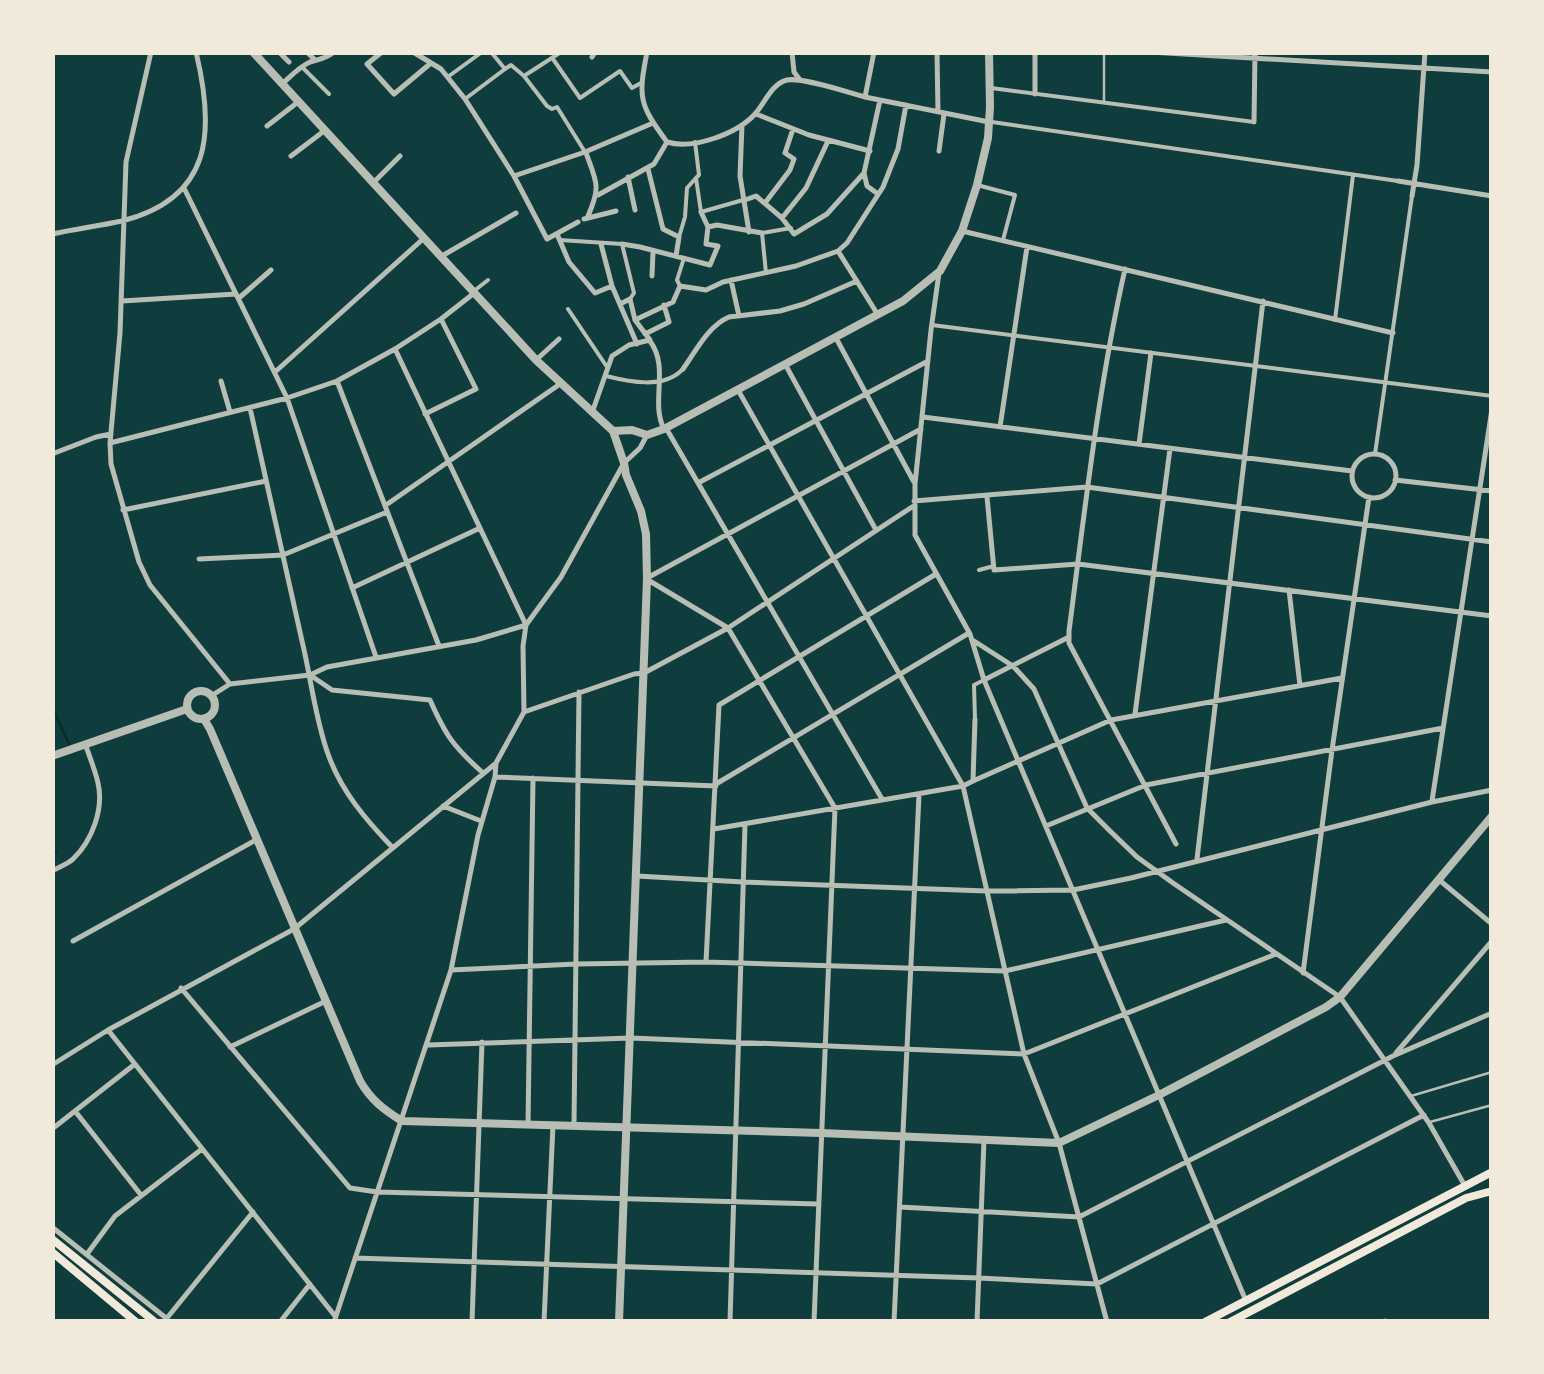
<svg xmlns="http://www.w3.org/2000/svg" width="1544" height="1374" viewBox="0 0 1544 1374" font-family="'Archivo Narrow',sans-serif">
<rect width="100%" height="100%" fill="#0f3d3e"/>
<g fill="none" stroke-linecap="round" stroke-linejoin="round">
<path stroke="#0a2a2b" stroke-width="2.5" d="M52,707l17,37
M52,853l4,-1"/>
<path stroke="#b8beb3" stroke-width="2.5" d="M1104,101v-49
M1411,1096l81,-24
M1430,1122l62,-17"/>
<path stroke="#b8beb3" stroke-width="4" d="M491,52l14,17 6,-4 13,11 23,30 5,3 5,-2 28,45
M553,59l27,39 40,-27 12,17 9,-5
M302,67l27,27
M449,76l33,-24
M524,76l37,-24
M991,88l263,34
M465,99l40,-30
M992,122l406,59
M695,142l4,33 -3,3 5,34 42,-12
M977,185l38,10 -12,45
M679,237l6,-20 2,-29 9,-10
M560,240l62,4 12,49 -4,6
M766,273l-4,-40 29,-5
M680,286l-3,-6 7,-22
M474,291l14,-11
M568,309l39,58
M1335,320l18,-145
M932,325l560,71
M606,376c24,6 57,13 76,-6
M1375,454l37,-258
M979,570l15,-4
M975,719l-1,-34 10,-5"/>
<path stroke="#b8beb3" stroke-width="5" d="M151,52l-25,110 -6,171 -10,110 1,21 28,98 11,23 80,99
M279,52l10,10
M307,52l8,8
M382,52l-15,12 27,30 37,-31
M413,52l28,17 24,30 49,77 33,63 31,-17
M647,52c-9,46 -8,52 20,90
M792,52l2,20 6,8
M937,52l1,60
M1150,52l342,20
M592,57l3,-5
M282,84c9,-8 17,-17 28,-22 10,-3 15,-3 24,-10
M1035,94v-42
M865,97l124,25
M756,114l53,21 61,16
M1254,122l1,-70
M742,125l-2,51 9,56
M267,126l31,-24
M667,142c25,8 70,-8 88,-28 10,-11 16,-30 32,-34 16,-3 60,12 78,17l9,-45
M939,151l5,-37
M586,153c11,30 15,33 2,63
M291,156l33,-25
M648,169l15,60 16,8 -3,19
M514,176l71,-24 68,-29
M628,177l7,33
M1398,181l94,15
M374,182l26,-26
M184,188l103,210 89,259
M878,194l-11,-8 -3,-13 16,-73
M598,195l56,-31 13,-22
M1412,196l5,-31 8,-113
M745,200l11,-4 26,22 12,16 33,-20 37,-41
M765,203l25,-33 4,-11 -9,-6 8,-24
M782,218l24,-30 22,-47
M584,219l32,-8
M708,227l9,-2 45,8
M962,231l431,102
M52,234c23,-5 47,-8 70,-13 91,-23 93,-90 74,-169
M557,234l12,28 26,31 17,-7
M601,244l11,42 25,58
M622,244l18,3 70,18 8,-19 -12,-2 2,-17 -7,-15
M838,251l40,64
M442,256l74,-43
M1125,269c-27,120 -40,240 -56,362v12l107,201
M939,273l-8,57 -16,154v51l55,99 14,46 262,621
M652,276l1,-24
M731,280l8,36
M239,298l32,-28
M122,301l114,-7
M635,320l38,-18 7,-16 26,4 17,-8 73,-16 42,-15 9,-8 36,-56 15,-38 8,-44
M645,334l24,-12 -5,-17
M836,338l78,144
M650,341c20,27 0,61 14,88
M395,349l131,276
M536,360l23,-21
M785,364l91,166
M683,369c13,-18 25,-43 46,-52l51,-6 24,-7 53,-23
M275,372l148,-133
M221,381l9,31
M337,381l102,265
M250,408c17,78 35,155 52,233 9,37 13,77 26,113 13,37 38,66 65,94
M593,410l19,-54 17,-11 21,-5 -15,-20 -5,-21 -10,5
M425,414l51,-25 -35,-70
M923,417l429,54
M1000,427l27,-180
M666,428l216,371
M110,443l177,-45 50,-17 58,-32 46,-30 32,-25
M1139,444l12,-91
M52,454l44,-17 15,-3
M1352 476a22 22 0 1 1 44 0a22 22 0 1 1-44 0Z
M1395,480l97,11
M698,483l230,-122
M987,497l7,73 84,-6 414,52
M914,501l173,-14 405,55
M386,505l174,-121
M123,510l143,-29
M199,559l84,-4 104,-43
M647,578l274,-149
M648,580l80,48 107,180 -21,514
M352,588l128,-60
M1289,590l11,96
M974,641l39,25 21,23 53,119 22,22 28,27 36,26 167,114 89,126 36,63
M310,675l22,15 98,10c16,36 23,46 53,73
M984,680l85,-43
M211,696l19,-12 80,-9 17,-8 149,-27 50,-15
M524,712l110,-38 10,-1 84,-45 184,-121
M1135,714l35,-265
M975,719l-2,62 -10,5 61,268 35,89 48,179
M495,777l221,9
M973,781l138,-61 231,-42
M716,784l253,-151
M1432,801l60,-392
M443,806l38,15
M1046,826l100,-41 297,-57
M714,829l249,-43 -225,-396
M1197,859l66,-558
M52,871c7,-4 16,-7 21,-12 19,-18 31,-50 25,-76 -3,-13 -8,-26 -13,-39
M637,876l106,6 243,9 87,-1 58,-12 301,-76 60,-12
M1438,879l54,45
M73,941l183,-101
M706,962l13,-257 217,-131
M451,970l125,-6 130,-2 299,9 221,-51
M1303,973l29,-223 37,-253
M181,988l169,200 27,4 441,12
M108,1030l227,286
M428,1045l203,-7 393,16 252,-100
M230,1047l96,-46
M1396,1053l96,-112
M52,1065l56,-35 186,-101 201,-165
M75,1111l66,84
M528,1124l5,-346
M574,1124l5,-432
M52,1129l83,-65
M900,1207l179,10 314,-161 99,-43
M52,1227l119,95
M87,1254l28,-38 87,-67
M355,1258l624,20 118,6 327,-169
M167,1318l86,-106
M280,1322l30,-38
M334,1322l117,-352 27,-135 17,-58 1,-14 28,-51 -1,-66 3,-21 35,-48 63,-114 16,-15 7,-13
M472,1322l10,-280
M544,1322l9,-197
M730,1322l15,-497
M894,1322l25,-527
M977,1322l7,-182
M1383,1322l2,-1"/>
<path stroke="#b8beb3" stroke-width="8" d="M253,52l283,308 77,71 11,32 2,12 15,36 5,23 1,45 -28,743
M613,431l19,-1 15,5 17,-6 239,-128 37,-30 22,-40 15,-46 11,-47 2,-31 -1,-55
M187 705a14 14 0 1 1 28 0a14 14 0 1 1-28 0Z
M204,719l6,10 150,352c11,19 24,29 42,40l419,12 238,10 100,-48 167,-88 14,-10 152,-181
M52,756l135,-47"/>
<path stroke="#f1e9da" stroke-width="8" d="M52,1239l103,83
M52,1252l84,70
M1205,1322l287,-150
M1230,1322l236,-124 26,-7"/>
</g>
<rect width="1544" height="1374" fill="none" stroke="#f1e9da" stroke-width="110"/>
</svg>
